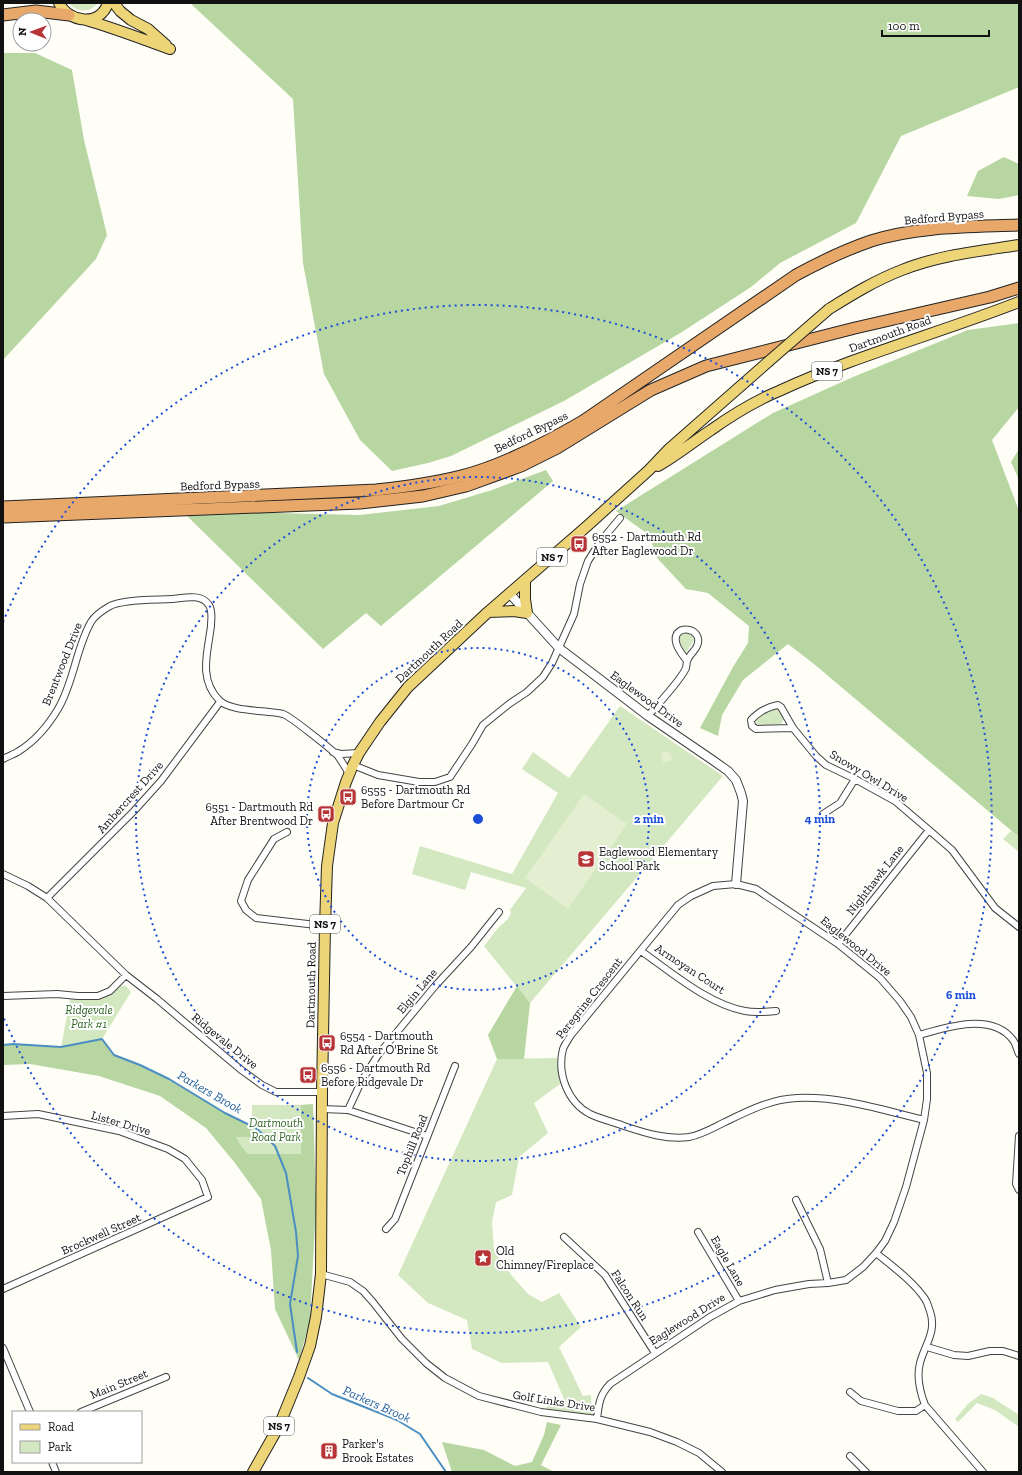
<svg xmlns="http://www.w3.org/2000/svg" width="1022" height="1475" viewBox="0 0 1022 1475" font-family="'Zilla Slab',serif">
<rect width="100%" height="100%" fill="#fefdf6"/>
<path fill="#d3e7c1" d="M69,3h29c-8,10 -21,10 -29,0z
M685,632l7,3 2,5 -8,13 -7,-11 1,-6z
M620,706l103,70 -193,227 -46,-57 14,-18 10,-9 3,-6 -1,-3 16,-22 -55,-16 -6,18 -53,-16 8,-28 92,28 46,-81 -36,-24 11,-17 36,26z
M778,707l7,11 -4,6 -23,2 -3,-7z
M1011,831l8,6v15l-16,-13z
M121,986h5l5,6 -29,47 -41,8 10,-52 41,-1z
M557,1058l3,26 -26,19 14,30 -29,24 -7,38 -16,7 -4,20 2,29 18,25 16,18 14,8 17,-9 22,34 -22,20 24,49 8,-1v6l3,16 -47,-6v-12h17l-16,-37 -46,1 -30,-14 -5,-29 -39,-17 -30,-28 99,-216z
M252,1105h49v49h-53l-6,-7 -6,-10h16z
M981,1394l12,4 26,17v12l-24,-17 -18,-7 -19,19 -3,-3 13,-15z"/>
<path fill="#b7d6a1" d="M190,3h829v84l-118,49 -45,87 -76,40 -29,24 -69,45 -118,69 -113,55 -23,7 -36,8 -32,-31 -36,-66 -21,-111 -10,-164z
M3,53h32l37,17 12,70 23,95 -11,24 -93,101z
M1004,157l15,7v31l-20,4 -32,-3 11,-25z
M1019,323v84l-27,33 27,71v326l-205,-173 -26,-20 -45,36 -21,35 -4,21 -18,-8 33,-61 15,-24 1,-17 -41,-33 -22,-4 -29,-31 -8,-23 -33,-24 157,-98 80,-36 115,-47z
M1019,449v31l-8,-18z
M546,470l7,11 -172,145 -15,-13 -43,36 -141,-138 178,4 79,-9 53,-16z
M517,986l13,17 -6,56h-27l-9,-24z
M102,1039l12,16 26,10 24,12 61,36 27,13v11h-16l6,10 6,7h53v-49l12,-1 3,101 -6,115 -11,40 -24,-51 -4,-59 -10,-51 -26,-36 -29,-35 -46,-32 -61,-20 -69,-12 -27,1v-20l10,-1 48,3z
M547,1422l14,3 -20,40 13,7h-102l-10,-30 42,8 31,16 17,-4 12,-27z"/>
<path fill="#e4efd2" d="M663,751c5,1 7,2 9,7l-1,3 -8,1 -2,-5z
M584,794l43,30 -59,85 -43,-31z"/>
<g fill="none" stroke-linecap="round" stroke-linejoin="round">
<path stroke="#4b8ec2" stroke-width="2" d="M3,1045l10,-1 48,3 41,-8 12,16 26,10 29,14 56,34 31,15 19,18 11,27 10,59 2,24 -8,48 7,48
M308,1378l24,16 65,26 23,14 26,38"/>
<defs>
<path id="minor" d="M648,716c9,-11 33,-36 38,-48 1,-4 0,-6 2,-9 2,-5 7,-8 9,-13 8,-19 -25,-23 -21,-4 1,7 7,13 11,19
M793,728l-37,1 -4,-3 -1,-6c8,-9 16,-13 27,-15l3,2 12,21 23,28 10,9 29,14 40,22 34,29 23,20 43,58 24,19
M333,752l8,2 18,-1
M3,759c5,-3 12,-5 16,-8 16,-10 30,-27 39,-42 16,-27 18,-61 33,-87 4,-7 12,-12 19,-16 13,-7 46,-6 62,-7 12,-1 29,-6 37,6 4,7 2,14 2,21 -3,25 -13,53 8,74 11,12 47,10 64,14 7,2 48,35 55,42 4,6 8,12 11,18
M353,765l25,10 41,7h16l15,-5 22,-33 11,-19 26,-21 18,-12 16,-15 9,-14 22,-49 6,-30 8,-23 12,-19 20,-24
M823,814l17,-11 15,-24
M287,832l-13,7 -26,41 -7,21 5,9 10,8 69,8
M3,874l25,12 19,12 79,77 31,24 83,70 22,16 14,7h46
M47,898l87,-87 27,-30 59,-79
M838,944l91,-114
M641,951c30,21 67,53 104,60 10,2 21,1 31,0
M3,996l54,-2 21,2h20l12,-5 16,-16
M919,1035c27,-8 73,-23 94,5 3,4 4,10 6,14
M322,1109l26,1 79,26
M348,1110l13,-28 17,-27 57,-69 36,-39 28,-35
M3,1116l35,-2 5,1 76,16 49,18 17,10 17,21 6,17 -205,92
M1019,1136l-3,48 3,6
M796,1200l24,49 8,34
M386,1229l9,-10 60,-153
M698,1232l41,69
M564,1237l41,38 50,78
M876,1253c16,13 38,29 49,46 3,4 3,8 5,12 7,21 -5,33 -10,52 -4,15 0,29 5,42l58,67
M321,1274l29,8 13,9 9,10 30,38 24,24 19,15 34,18 62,16 56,7 53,13 27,10 22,11 23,19
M927,1347l27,8 14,1 22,-5h13l16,5
M3,1348l27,64
M850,1392l11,9 37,10h18l9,-6
M81,1412l85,-35
M597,1419c2,-15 2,-23 13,-35l100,-67 29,-16 36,-11 34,-6 19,-1 18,-3 17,-13 13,-14 9,-12 9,-19 12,-35 18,-67 3,-21v-26l-8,-38 -8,-18 -11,-16 -20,-23 -42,-34 -82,-55 -20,-5 -23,2 -22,10 -13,9 -107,130c-3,5 -6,9 -8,14 -6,24 4,53 27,65 11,5 23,8 34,12 21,7 43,14 65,11 12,-2 24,-9 34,-14 23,-11 47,-24 74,-25 43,-2 86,12 127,22
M850,1456l16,16
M52,1462l4,10"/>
<path id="tertiary" d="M510,594l49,54 89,68 63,43 17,12 8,9 5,13 2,8 -7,83"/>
<path id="primary" d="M59,3c10,20 41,24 49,0
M114,3l6,8 11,9 17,9 18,16
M86,20c28,8 56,19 84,29
M829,309c24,-15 47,-29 73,-39 37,-15 78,-19 117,-25
M658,466c19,-11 35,-24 53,-36 21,-15 44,-29 68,-39 78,-36 161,-58 240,-89
M488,612l26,-1 13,2 -2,-14v-19
M253,1472l26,-46 20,-49 11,-31 6,-29 5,-43 1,-182 3,-166 2,-60 6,-43 13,-41 7,-17 6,-12 21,-31 28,-35 80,-75 98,-85 63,-57 20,-21 99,-87"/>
<path id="motorway" d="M3,15l33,-4 33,4
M3,507l373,-17c29,-3 57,-7 85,-14 41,-10 86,-34 122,-55l213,-146c24,-13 49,-25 75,-34 47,-15 99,-14 148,-16
M3,517l357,-14 63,-7 43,-10 55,-20 36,-18 94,-58 55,-24 149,-38 135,-31 29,-9"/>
</defs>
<use href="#minor" stroke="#444" stroke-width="8"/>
<use href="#tertiary" stroke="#444" stroke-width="10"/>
<use href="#primary" stroke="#222" stroke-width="12"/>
<use href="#motorway" stroke="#222" stroke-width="13"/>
<use href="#minor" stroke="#fff" stroke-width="6"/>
<use href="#tertiary" stroke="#fff" stroke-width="8"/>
<use href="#primary" stroke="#ecd477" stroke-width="10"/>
<use href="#motorway" stroke="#e7a86a" stroke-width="11"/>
<defs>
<path id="primary-bridge" d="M768,362l61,-53"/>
</defs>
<use href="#primary-bridge" stroke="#222" stroke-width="12" stroke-linecap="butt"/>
<use href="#primary-bridge" stroke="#ecd477" stroke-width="10"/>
</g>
<g fill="none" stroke="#1d4ed8" stroke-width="2" stroke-dasharray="2 4">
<circle cx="478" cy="819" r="171"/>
<circle cx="478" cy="819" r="342"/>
<path d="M3 622A514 514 0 1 1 3 1016"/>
</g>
<defs>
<symbol id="bus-square" viewBox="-11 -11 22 22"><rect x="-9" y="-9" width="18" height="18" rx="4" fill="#b63435" stroke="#fff"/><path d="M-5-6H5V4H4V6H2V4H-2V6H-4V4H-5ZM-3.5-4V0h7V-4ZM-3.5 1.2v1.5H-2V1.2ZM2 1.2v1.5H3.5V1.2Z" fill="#fff"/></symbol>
<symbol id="school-square" viewBox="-11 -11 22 22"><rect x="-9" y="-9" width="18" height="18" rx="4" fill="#b63435" stroke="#fff"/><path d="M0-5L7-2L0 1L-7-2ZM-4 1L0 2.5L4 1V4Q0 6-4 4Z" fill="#fff"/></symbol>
<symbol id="sight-square" viewBox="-11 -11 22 22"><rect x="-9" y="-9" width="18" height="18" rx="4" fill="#b63435" stroke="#fff"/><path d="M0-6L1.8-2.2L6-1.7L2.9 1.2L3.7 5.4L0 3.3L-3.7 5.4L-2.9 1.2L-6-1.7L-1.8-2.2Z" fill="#fff"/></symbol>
<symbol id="building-square" viewBox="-11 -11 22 22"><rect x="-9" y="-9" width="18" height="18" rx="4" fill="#b63435" stroke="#fff"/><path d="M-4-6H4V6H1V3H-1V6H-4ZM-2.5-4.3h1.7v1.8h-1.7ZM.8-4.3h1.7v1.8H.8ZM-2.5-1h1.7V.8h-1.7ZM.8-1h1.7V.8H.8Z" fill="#fff"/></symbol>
</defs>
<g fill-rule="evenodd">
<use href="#bus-square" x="569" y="534" width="20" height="20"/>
<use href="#bus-square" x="338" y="787" width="20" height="20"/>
<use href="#bus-square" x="316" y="804" width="20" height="20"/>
<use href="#school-square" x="576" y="849" width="20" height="20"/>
<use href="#bus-square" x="317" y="1033" width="20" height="20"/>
<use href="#bus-square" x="298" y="1065" width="20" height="20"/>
<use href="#sight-square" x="473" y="1248" width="20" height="20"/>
<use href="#building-square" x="319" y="1441" width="20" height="20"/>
</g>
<g text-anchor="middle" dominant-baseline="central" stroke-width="4" stroke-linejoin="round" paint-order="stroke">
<g fill="#fff" stroke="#585858" stroke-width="1">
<rect x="812" y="362" width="30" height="18" rx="3"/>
<rect x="537" y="548" width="30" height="18" rx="3"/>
<rect x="310" y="915" width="30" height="18" rx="3"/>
<rect x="264" y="1417" width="30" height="18" rx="3"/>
</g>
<g font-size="11" font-weight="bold" fill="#111">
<text x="827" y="371">NS 7</text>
<text x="552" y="557">NS 7</text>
<text x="325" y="924">NS 7</text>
<text x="279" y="1426">NS 7</text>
</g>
<g font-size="12" fill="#111" stroke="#fff">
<text transform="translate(944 217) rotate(-5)">Bedford Bypass</text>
<text transform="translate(890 334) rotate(-20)">Dartmouth Road</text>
<text transform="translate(531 432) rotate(-26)">Bedford Bypass</text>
<text transform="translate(220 485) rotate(-2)">Bedford Bypass</text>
<text transform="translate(429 651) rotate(-43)">Dartmouth Road</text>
<text transform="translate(62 664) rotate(-68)">Brentwood Drive</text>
<text transform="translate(647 699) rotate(36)">Eaglewood Drive</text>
<text transform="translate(869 776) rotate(31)">Snowy Owl Drive</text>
<text transform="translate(130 797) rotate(-48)">Ambercrest Drive</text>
<text transform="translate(875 880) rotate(-52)">Nighthawk Lane</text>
<text transform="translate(856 946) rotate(39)">Eaglewood Drive</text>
<text transform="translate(690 969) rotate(33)">Armoyan Court</text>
<text transform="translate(311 985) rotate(-89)">Dartmouth Road</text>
<text transform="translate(417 991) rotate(-50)">Elgin Lane</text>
<text transform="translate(589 998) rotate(-52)">Peregrine Crescent</text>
<text transform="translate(225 1041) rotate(39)">Ridgevale Drive</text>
<text transform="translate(121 1123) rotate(16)">Lister Drive</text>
<text transform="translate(412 1145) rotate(-68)">Tophill Road</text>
<text transform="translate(101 1234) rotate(-24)">Brockwell Street</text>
<text transform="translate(728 1261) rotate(60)">Eagle Lane</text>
<text transform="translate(630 1295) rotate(57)">Falcon Run</text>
<text transform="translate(687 1319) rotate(-32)">Eaglewood Drive</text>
<text transform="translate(119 1384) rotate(-22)">Main Street</text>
<text transform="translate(554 1401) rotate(9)">Golf Links Drive</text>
</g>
<g font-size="12" fill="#111" stroke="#fff" text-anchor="start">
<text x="592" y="537">6552 - Dartmouth Rd<tspan x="592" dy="14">After Eaglewood Dr</tspan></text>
<text x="361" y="790">6555 - Dartmouth Rd<tspan x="361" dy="14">Before Dartmour Cr</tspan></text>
<text x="313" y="807" text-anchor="end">6551 - Dartmouth Rd<tspan x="313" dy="14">After Brentwood Dr</tspan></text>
<text x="599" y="852">Eaglewood Elementary<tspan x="599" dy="14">School Park</tspan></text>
<text x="340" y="1036">6554 - Dartmouth<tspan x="340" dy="14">Rd After O'Brine St</tspan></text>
<text x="321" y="1068">6556 - Dartmouth Rd<tspan x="321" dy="14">Before Ridgevale Dr</tspan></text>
<text x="496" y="1251">Old<tspan x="496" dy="14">Chimney/Fireplace</tspan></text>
<text x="342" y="1444">Parker's<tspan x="342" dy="14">Brook Estates</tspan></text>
</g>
<g font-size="12" font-style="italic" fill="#306426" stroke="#fff">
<text x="89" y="1010">Ridgevale<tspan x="89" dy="14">Park #1</tspan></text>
<text x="276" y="1123">Dartmouth<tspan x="276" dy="14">Road Park</tspan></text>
</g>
<g font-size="13" font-style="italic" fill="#246199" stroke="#fff">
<text transform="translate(210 1092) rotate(30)">Parkers Brook</text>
<text transform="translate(377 1404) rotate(24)">Parkers Brook</text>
</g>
</g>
<circle cx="478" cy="819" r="6" fill="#1d4ed8" stroke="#fff" stroke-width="2"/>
<g font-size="12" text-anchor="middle" font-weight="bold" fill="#1d4ed8" stroke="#fff" stroke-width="4" stroke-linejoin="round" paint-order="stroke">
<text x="649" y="823">2 min</text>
<text x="820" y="823">4 min</text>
<text x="961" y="999">6 min</text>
</g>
<rect width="1022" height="1475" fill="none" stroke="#111111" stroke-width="8"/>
<rect x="12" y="1411" width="130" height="52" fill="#ffffff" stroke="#a0a0a0"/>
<rect x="20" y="1424" width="20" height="6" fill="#ecd477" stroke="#a0a0a0"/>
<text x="48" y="1431" font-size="12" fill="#111111">Road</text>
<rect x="20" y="1441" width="20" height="12" fill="#d3e7c1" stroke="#a0a0a0"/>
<text x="48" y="1451" font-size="12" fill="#111111">Park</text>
<g transform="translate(32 32) rotate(271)"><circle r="19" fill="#ffffff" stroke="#a0a0a0"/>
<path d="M0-3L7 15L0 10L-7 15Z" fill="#b63435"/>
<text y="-6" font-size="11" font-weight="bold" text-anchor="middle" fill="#111111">N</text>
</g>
<path d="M882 30v6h107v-6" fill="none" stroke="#111111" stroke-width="2"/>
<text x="888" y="30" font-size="12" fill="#111111" stroke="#ffffff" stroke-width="3" paint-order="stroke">100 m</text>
</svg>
